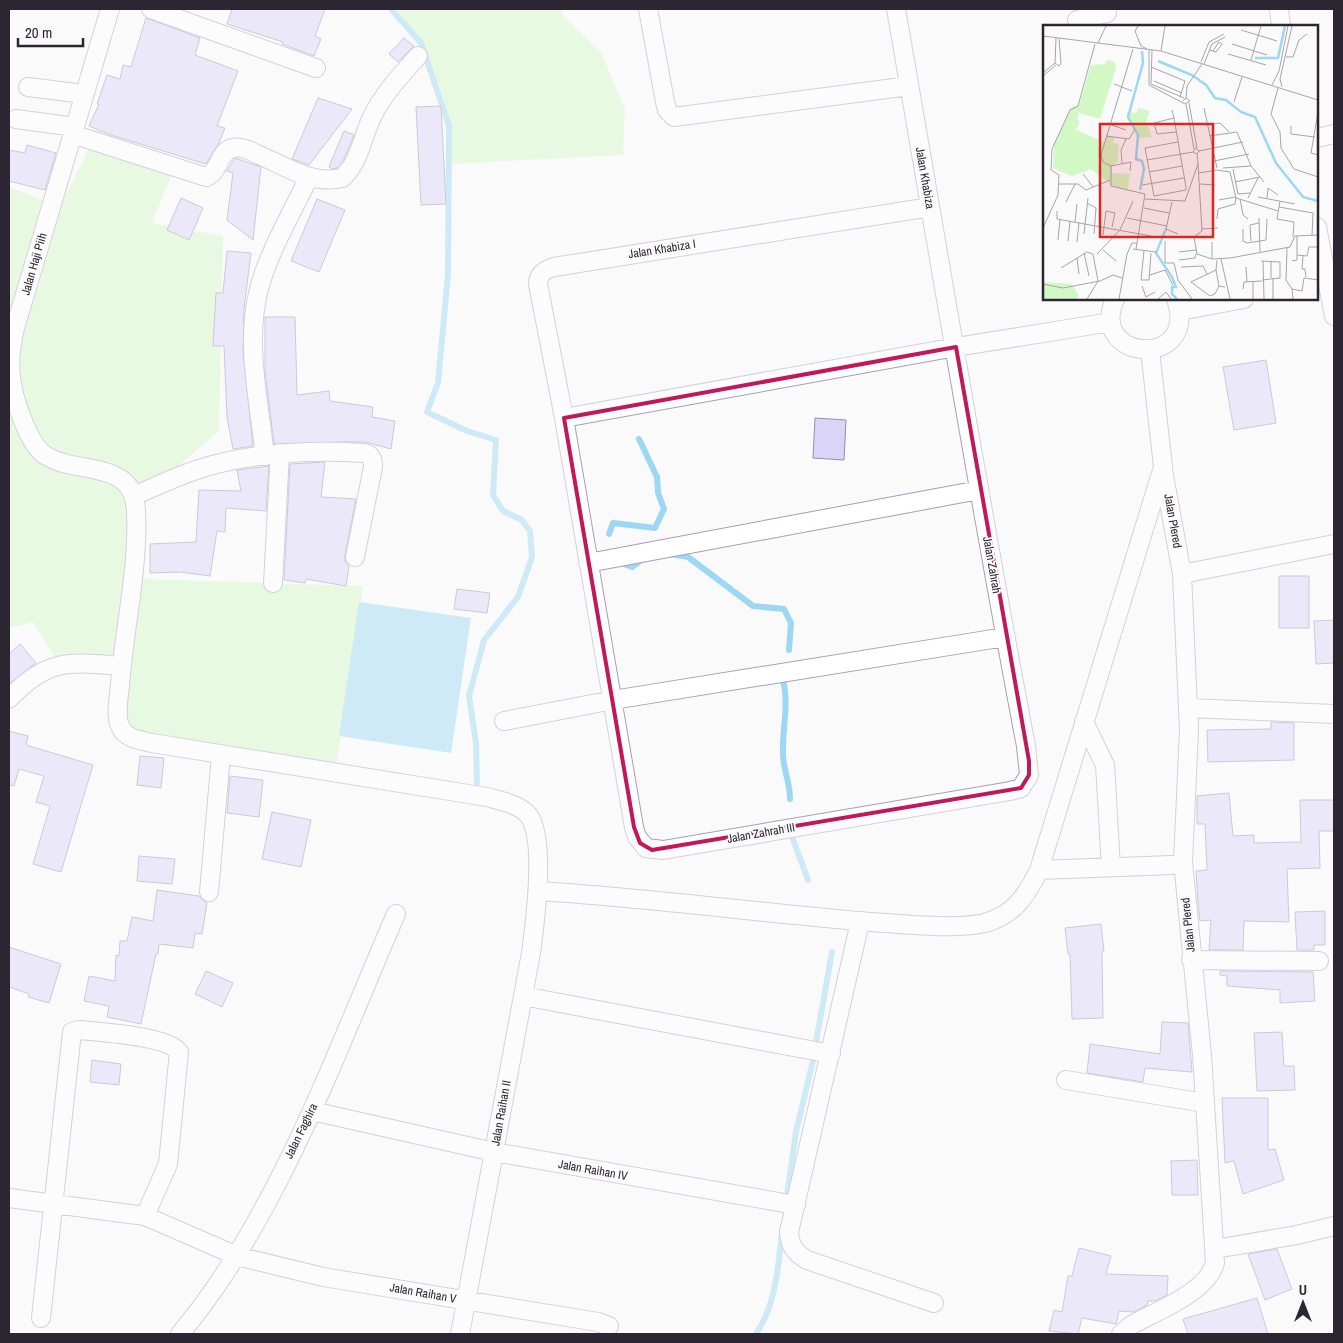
<svg xmlns="http://www.w3.org/2000/svg" width="1343" height="1343" viewBox="0 0 1343 1343" font-family="'Archivo Narrow',sans-serif">
<rect width="100%" height="100%" fill="#fafafa"/>
<path fill="#d2f9c5" d="M396,9h166l1,7 38,36 24,57 -2,46 -173,9 -6,-64 -20,-55z
M98,130l78,34 -24,59 71,13 -4,195 -80,69 4,79 220,7 -27,183 -208,-40 -19,-62h-48l-28,-45 -24,6v-441l51,20z"/>
<path fill="#9cd8f3" d="M359,602l112,16 -20,135 -112,-17z"/>
<g fill="none" stroke-linecap="round" stroke-linejoin="round">
<path stroke="#9cd8f3" stroke-width="6" d="M391,9l30,34 28,83 -1,148 -10,109 -11,29 40,19 29,9 -3,55 10,16 19,9 8,11 2,26 -14,40 -34,43 -15,56 7,47 1,41
M609,534l4,-11 42,5 9,-19 -6,-16 -1,-16 -18,-38
M670,554l18,3 65,49 31,3 7,14 -2,27
M618,562l14,5 12,-9
M782,677c8,26 0,50 1,77 0,15 7,28 7,45
M791,834l17,46
M786,1203l10,-71 16,-67 20,-113
M756,1334c20,-30 22,-66 26,-101"/>
</g>
<path fill="#dad5f8" stroke="#948eaf" d="M232,9h93l-10,27 6,3 -7,17 -32,-12 1,-2 -56,-18z
M146,18l54,20 -5,17 43,16 -21,55 8,2 -6,15 -13,21 -95,-29 -22,-9 10,-22h-2l10,-29 13,4 3,-14 8,2z
M404,38l10,8 -16,16 -9,-8z
M318,98l34,11 -43,56 -17,-6z
M441,106l5,98 -25,1 -5,-98z
M344,131l10,4 -10,24 -7,9 -5,1 -3,-2z
M27,145l29,8 -11,37 -36,-9v-31l16,3z
M235,158l26,9 -8,73 -26,-20 6,-47 -6,-2z
M181,198l22,10 -14,32 -22,-10z
M317,199l28,11 -26,62 -28,-11z
M227,251l24,2 -7,55 -1,43 10,95 -20,3 -6,-32 -3,-71h-11l3,-53h7z
M265,317h30l2,78 32,-4 1,10 43,6 -1,10 23,4 -4,28 -26,-7h-20l-71,2 -9,-73z
M1266,360l10,63 -42,7 -11,-63z
M815,418l31,2 -2,40 -31,-2z
M325,462l-4,35 35,2 -11,56v6l4,5 -3,20 -40,-7 -1,4 -21,-3 6,-116z
M269,466l-3,45 -40,-3 -1,24 -8,-1 -7,45 -30,-4 -30,1v-29l46,-2 3,-52 42,1 -4,-21z
M1279,576h30v52h-30z
M457,589l33,4 -3,20 -33,-4z
M1334,620v43l-18,1 -2,-43z
M20,644l16,19 -27,21v-30z
M1271,722l23,1v37l-86,2 -1,-32 64,-1z
M9,731l19,5 -2,9 67,20 -32,107 -28,-8 17,-58 -14,-4 8,-26 -25,-7 -5,17 -5,-1z
M140,756l24,2 -3,30 -24,-3z
M230,776l33,4 -4,37 -32,-4z
M1229,793l4,43 21,-1v8l47,-1 -1,-42h34v31h-15l1,37 -33,1 2,53 -45,-1 -1,29h-34l2,-30 -11,1 -2,-19 -2,-31 11,-1 -2,-46h-8v-28z
M272,812l39,8 -10,47 -39,-8z
M139,856l36,3 -3,25 -35,-3z
M157,890l42,6 8,7 -5,31 -7,-1 -2,15 -34,-4 -1,10h-2l-15,70 -34,-7 2,-11 -25,-5 5,-25 26,5 1,-26 3,1 1,-15h7l5,-24 21,4z
M1325,911v34h-11v5h-17l-2,-38z
M1101,924l3,27h-2l1,67 -31,1 -2,-65h-2l-3,-26z
M9,947l52,17 -12,39 -21,-6 1,-3 -20,-7z
M206,971l27,12 -11,24 -27,-13z
M1220,971l93,1 2,29 -35,2v-13l-53,-4v-10l-7,-1z
M1162,1022l26,1 4,49 -47,-4 -2,14 -56,-9 3,-29 70,10z
M1282,1032l2,34h10l1,24 -38,1 -3,-58z
M92,1060l29,4 -2,21 -29,-3z
M1222,1098h46v52l7,-1 9,31 -41,14 -9,-33 -9,2z
M1197,1160l1,35h-26l-1,-34z
M1079,1248l32,8 -5,18 62,2 -1,19 -12,6h-7l-1,4 -14,7 -14,-1 -3,13 -34,-6 -4,16 -29,-3 5,-21 8,2 6,-36h4z
M1277,1249l15,40 -27,11 -17,-46z
M1257,1298l11,36h-80l-5,-15z"/>
<g fill="none" stroke-linecap="round" stroke-linejoin="round">
<defs>
<path id="minor" d="M110,9l-95,319c-4,17 -6,32 -4,49 2,20 17,67 34,78 32,21 89,3 91,56 3,56 -12,118 -16,174 -1,12 -5,30 0,41 5,13 20,14 32,17l335,54c14,4 33,7 42,19 17,24 6,107 2,137l-71,381
M151,9l165,59
M648,9l17,93 2,8 7,7 235,-31
M896,9c43,246 83,492 130,737l3,29 -8,13 -11,3 -347,59 -17,-2 -9,-11 -3,-10 -70,-409 -26,-134c0,-10 6,-14 16,-17l376,-60
M1279,9l2,17
M1077,20l30,-7
M28,87l56,7
M16,119l59,8
M72,134l134,43c14,-5 13,-27 27,-29 9,-2 18,3 26,7 26,11 53,30 83,23 18,-15 20,-42 31,-63 11,-22 28,-40 45,-59
M1317,138l17,-4
M1317,227l17,89
M1115,299c-28,63 85,71 61,0
M1180,311l64,-12
M564,418l392,-71 155,-25
M265,456c-6,-54 -20,-114 -6,-167 9,-36 34,-78 50,-112
M134,496c25,-11 49,-23 75,-30 50,-14 103,-16 155,-13 8,2 9,6 9,14l-18,90
M588,563l391,-73
M1182,574l152,-30
M273,583l7,-130
M9,699c38,-41 60,-37 112,-33
M1189,708l145,6
M504,721l109,-21 392,-63
M1084,722l21,43 6,102
M1039,870l133,-5
M539,891c96,6 191,18 287,27 29,3 58,5 87,7 24,1 48,3 72,-2 29,-8 42,-28 54,-53l124,-403 -13,-117
M209,892l12,-137
M860,922l-71,310c1,14 6,21 18,28l127,43
M1191,960l128,1
M523,996l308,58
M1066,1080l139,23
M312,1111l182,41 302,53
M9,1198l136,18 92,40 86,21 275,45 11,4
M1215,1249l82,-14 37,-9
M41,1318l31,-286 7,-2c21,2 89,6 100,22l-11,112 -23,52
M180,1334c98,-117 155,-280 216,-420
M1121,1334l9,-8c26,-15 77,-33 85,-63l-13,-208 -19,-193 6,-132 -7,-156 -19,-104"/>
</defs>
<use href="#minor" stroke="#a99cbd" stroke-width="20"/>
<use href="#minor" stroke="#fff" stroke-width="18"/>
</g>
<path d="M0 0H1343V1343H0ZM956,347l73,414v14l-8,13 -369,62 -12,-7 -6,-16 -70,-409z" fill="#fafafa" fill-opacity=".55" fill-rule="evenodd"/>
<path fill="none" stroke="#c2185b" stroke-width="4" stroke-linejoin="round" d="M956,347l73,414v14l-8,13 -369,62 -12,-7 -6,-16 -70,-409z"/>
<g text-anchor="middle" dominant-baseline="central" stroke-width="4" stroke-linejoin="round" paint-order="stroke">
<g font-size="12" fill="#2c2633" stroke="#fafafa">
<text transform="translate(925 178) rotate(80)">Jalan Khabiza</text>
<text transform="translate(662 249) rotate(-9)">Jalan Khabiza I</text>
<text transform="translate(34 264) rotate(-74)">Jalan Haji Piih</text>
<text transform="translate(1173 521) rotate(80)">Jalan Plered</text>
<text transform="translate(992 565) rotate(80)">Jalan Zahrah</text>
<text transform="translate(761 833) rotate(-10)">Jalan Zahrah III</text>
<text transform="translate(1188 925) rotate(-96)">Jalan Plered</text>
<text transform="translate(501 1113) rotate(-80)">Jalan Raihan II</text>
<text transform="translate(301 1131) rotate(-64)">Jalan Faghira</text>
<text transform="translate(593 1170) rotate(10)">Jalan Raihan IV</text>
<text transform="translate(423 1293) rotate(10)">Jalan Raihan V</text>
</g>
</g>
<g transform="translate(1043 25)">
<rect width="275" height="275" fill="#fafafa"/>
<path d="M64,35l8,2 1,6 -16,51 -21,-6 -2,7 3,1 -4,9 29,12 3,-7 7,3 -2,5 6,1 -1,17 -6,5v7l18,1 -2,15 -17,-3 -2,-5 -9,-4 -9,-8 -19,7 -19,-8 1,-23 16,-37 9,-3 12,-40 14,-1zM95,83l12,3 -4,10 6,16 -14,1 -2,-10 -8,-9 -1,-7 10,1zM0,257l29,2 6,10v5h-35z" fill="#d2f9c5"/>
<path fill="none" stroke="#9cd8f3" stroke-width="2.5" d="M212,33h23l7,-32M115,36l34,14 14,10 9,13 11,2 15,12 14,5 21,46 27,34 15,4M97,165l4,-21 -2,-8 -6,-2 2,-24 -10,-18 15,-54 -1,-12M123,204l-10,24 16,24 4,10h-4v7l5,5"/>
<path fill="none" stroke="#a8a5aa" stroke-width="1" d="M95,1l-3,5 6,15 6,3M198,5l36,11M0,11l118,15 157,49M13,13l-1,25 4,3 2,-3 -2,-25M55,18l8,-17M189,19l35,11M90,24l-32,106 2,7 8,4v20l34,8 -9,55M106,24v36l36,19 5,-3 -4,-3 -3,3M109,25l-1,34 33,14M166,25l4,1 3,1 6,-8 -3,-2 -6,9M118,26l4,-25M185,29l38,11M243,32h7l6,-17 8,-6M208,35l10,-34M158,37l8,-20 15,-8M161,39l8,-20 13,-7M108,42l34,14 -5,16M0,48l12,-10M0,51l13,-11M111,56l28,12M71,59l18,7M229,60l7,-14 9,-45M239,62l-2,-8 12,-53M235,63l-7,26 9,18 1,16 13,21 24,8M143,73l1,-12 15,-22M191,77l8,-25M146,78l8,45M143,79l8,45M161,83l13,60M129,85l2,8 12,69v3l-32,6 -9,-48 33,-6M275,87l-7,41 7,2M131,93l-20,5 3,11 19,-2M66,99l17,6M164,100l13,-2 9,9M248,101v8l24,3M63,111l23,3 6,-10M166,111l28,-4 14,34 13,16M156,126l44,-9M104,135l46,-8 4,2 2,-3 -3,-3 -3,4M171,136l35,-7M79,138l-1,-13 5,-11M155,139l4,67 -8,6 3,17 15,5 18,-1 60,-11 5,-11 23,-1M68,141l20,-4 -1,9M180,143l28,-2M190,144l5,25 12,-1M106,147l33,-6M156,148l18,-3 13,2 6,26 42,13M40,149l10,13M192,157l25,-5M15,159h20l8,6 24,-10M157,159l15,1M99,160l42,-7M215,172l37,7M205,173l10,-20M224,173l1,-10 10,7M102,174l40,2 13,-37 -1,-10M197,174l3,16 5,4M176,175l16,-3M237,176l-3,18 17,3 -1,15M23,177l9,-18M129,177l-6,27 12,5M44,178l9,5 -2,26M236,182l34,6 -1,23M101,183l25,5M14,186v8l94,17M84,193l40,8M216,193l1,34M174,194l1,-10 17,-5 1,-7M32,197l2,-18M0,203l15,-33 1,-20 -8,-5 1,-21 18,-39 8,-4 17,-62M159,204l16,-1M200,204v12l4,2 19,-3 1,-21M41,209l4,-36M60,210l3,-24 9,2 -3,14M15,215l2,-21M25,216l2,-20M122,216v22h9l4,17 14,19M208,216l-1,-16 9,-2M34,217l2,-20M244,223l-1,32 6,9M90,224l23,3M60,225l13,11M101,226l-3,29h8l2,-27M136,227l17,-2M41,228l5,23M54,229l23,-24 13,-29M254,230l10,1 2,-9h9M260,231l-1,13h3l1,8M34,233l2,16M169,234v-17M178,234l9,40M136,235l16,-2 1,-4M174,235l-1,10 -25,12 19,14 5,-2 4,-8M218,236l19,1v16l-18,2M220,236l1,38M249,236l5,-1v-24M228,237v16M138,242l22,-1 4,8M203,242l1,15M18,243l26,-16 6,2 5,27 -11,18M173,245l3,16 6,1M107,250l15,-5 8,15M230,253v21M210,257v17M0,259l20,4 37,-7 13,-6 9,3M99,261l4,11 9,-5M200,264l1,-7 18,-1M76,274l8,-45 5,-11h5M115,274l8,-7 5,7M250,274l-1,-10 10,2 2,-13 14,2"/>
<path fill="#d62828" fill-opacity="0.15" stroke="#d62828" stroke-width="2.5" d="M57,99h113v113h-113z"/>
<rect width="275" height="275" fill="none" stroke="#2c2633" stroke-width="2.5"/>
</g>
<rect width="1343" height="1343" fill="none" stroke="#2c2633" stroke-width="20"/>
<g transform="translate(1303 1303)" stroke="#fafafa" stroke-width="4" paint-order="stroke">
<path d="M0-4L9 19L0 12L-9 19Z" fill="#2c2633"/>
<text y="-8" font-size="14" font-weight="bold" text-anchor="middle" fill="#2c2633">U</text>
</g>
<path d="M18 38v8h65v-8" fill="none" stroke="#2c2633" stroke-width="2.5"/>
<text x="25" y="38" font-size="15" fill="#2c2633" stroke="#fafafa" stroke-width="4" paint-order="stroke">20 m</text>
</svg>
